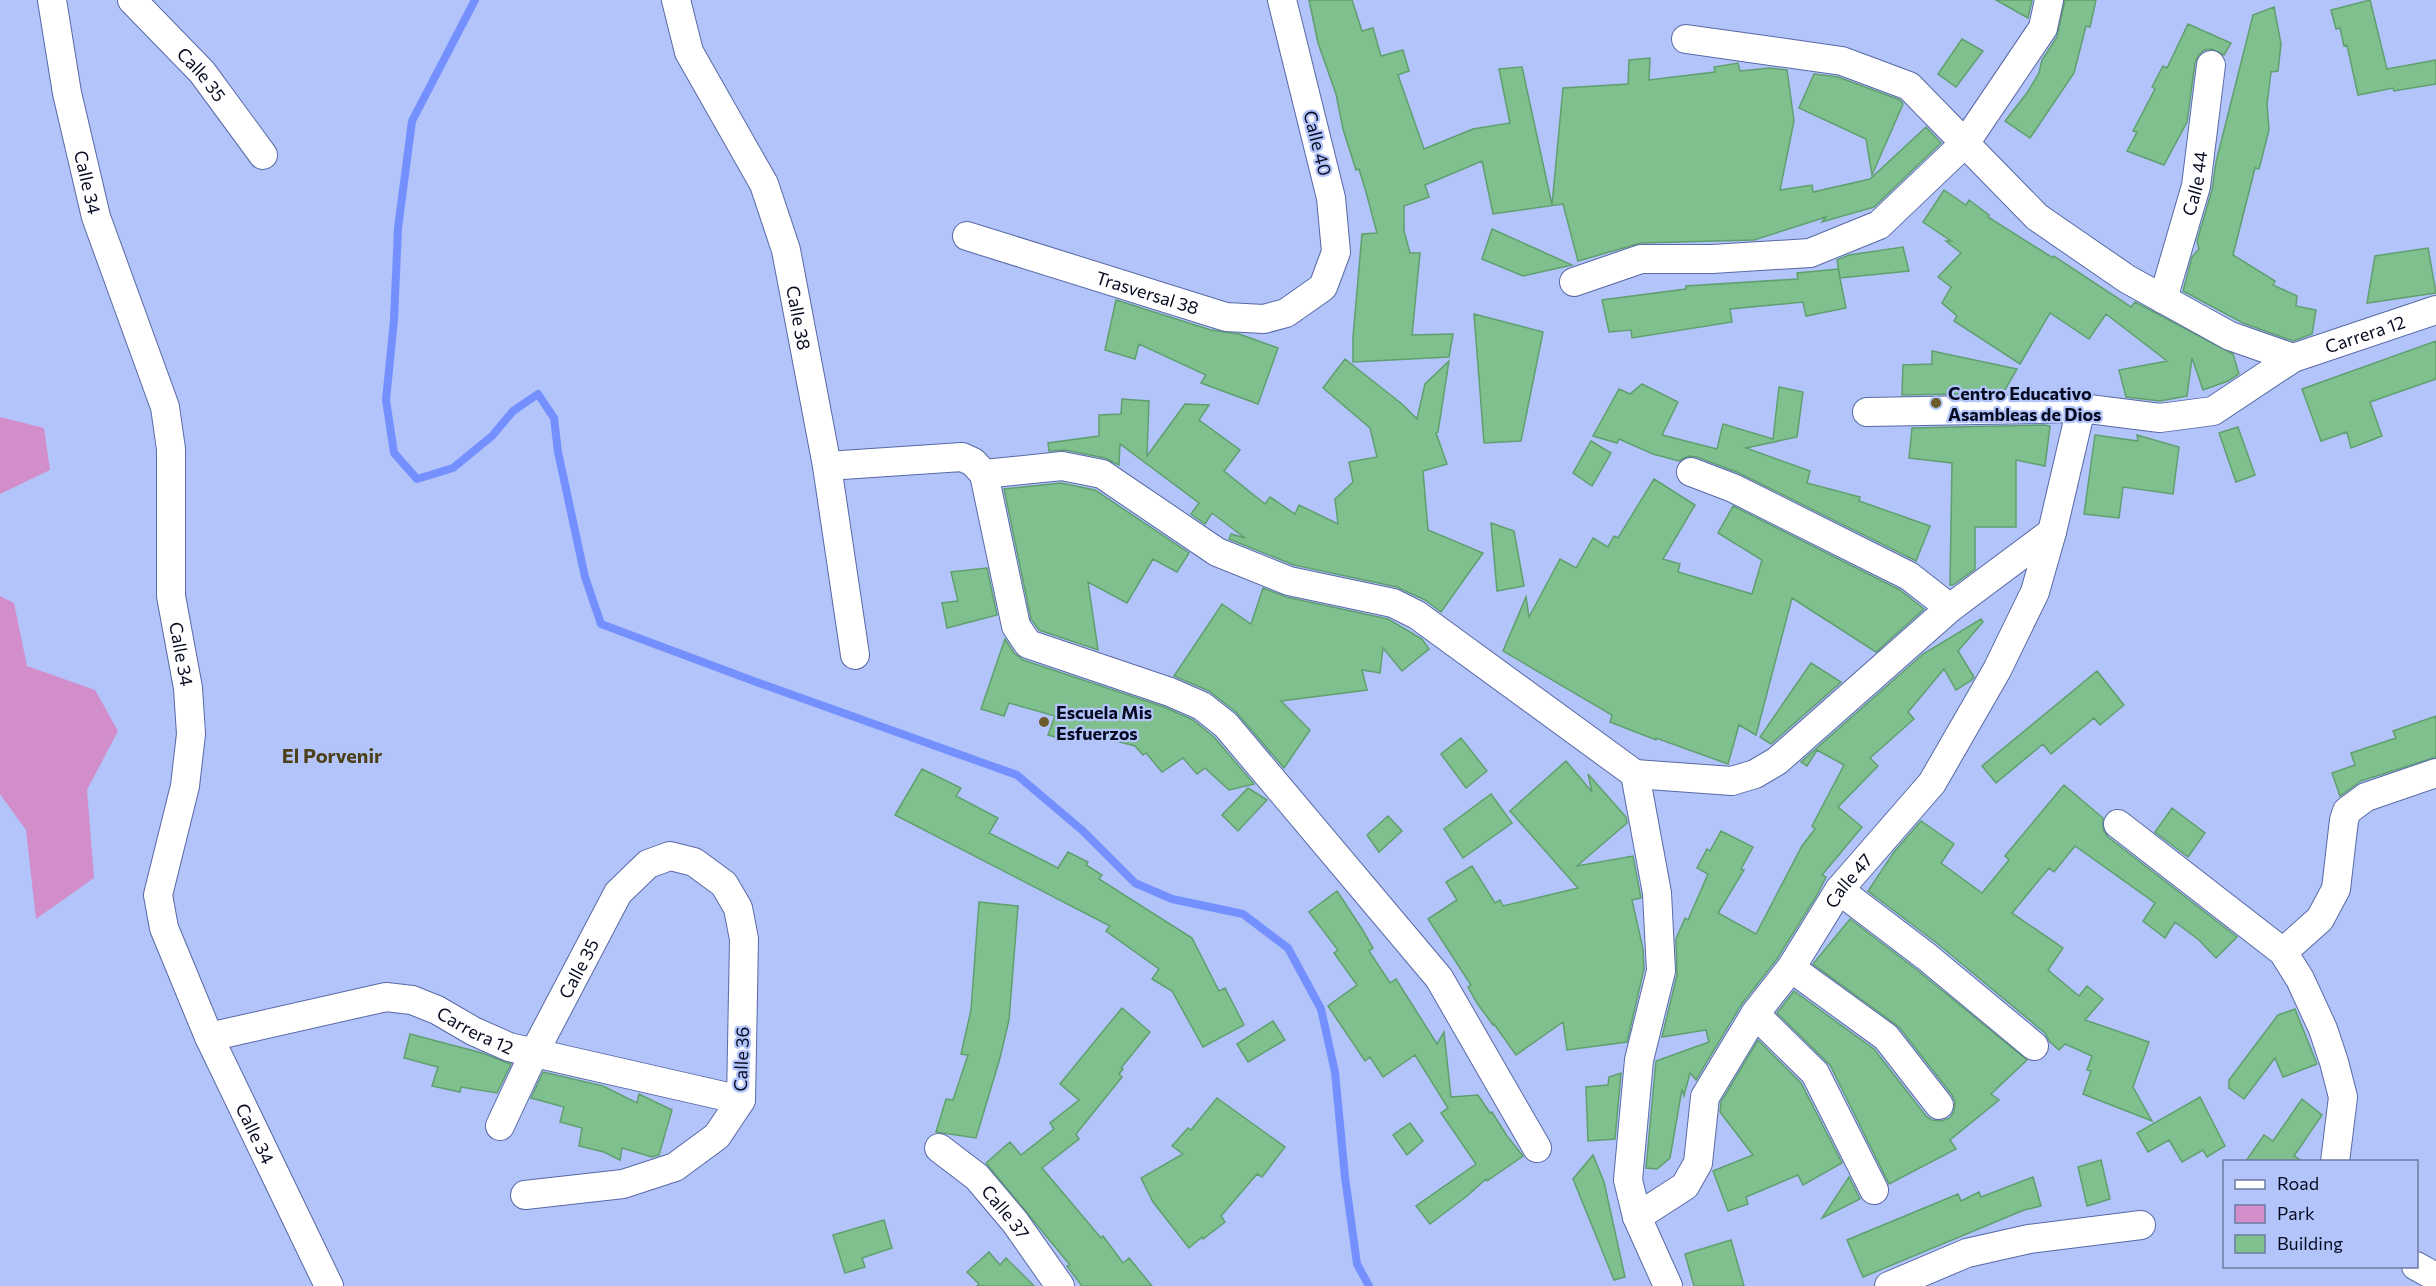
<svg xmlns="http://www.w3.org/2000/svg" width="2436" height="1286" viewBox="0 0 2436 1286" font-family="Commissioner,sans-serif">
<rect width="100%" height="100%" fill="#b2c4f9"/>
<path fill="#d28ecb" d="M0,417l44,11 6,42 -50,24z
M0,596l14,7 13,63 68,24 23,41 -31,59 7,88 -58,41 -10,-89 -26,-36z"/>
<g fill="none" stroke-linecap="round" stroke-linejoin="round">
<path stroke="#7490fe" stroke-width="8" d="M475,0l-63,121 -14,107 -4,92 -8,80 8,53 23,26 36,-11 39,-32 21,-25 25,-17 16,24 4,34 27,125 16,47 158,59 258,92 66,56 52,52 37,16 71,15 45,34 33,61 14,63 10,105 12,87 12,22"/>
</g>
<path fill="#7fc08e" stroke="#609f6f" stroke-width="1.5" d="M1309,0h43l10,31 11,-3 8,28 22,-6 6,21 -11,4 26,74 49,-20 37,-6 -11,-54 23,-2 30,138 11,-117 65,-4 1,-24 21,-2 -1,22 66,-8 -1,-5 24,-4 2,8 30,-3 17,2 7,51 -14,69 32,-5 1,7 57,-13 56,-52 15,16 -67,64 -52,15 4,-5 -72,23 -113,3 -63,18 -15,-57 -70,10 -11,-53 -57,24 4,12 -25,9v25l6,22h10l-8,82 41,-1 -4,23 -96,5v-25l9,-103 15,-1 -11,-41 -7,-23 -3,1 -13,-41 -7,-35 -18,-51z
M1996,0h36l-4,18z
M2065,0h31l-6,27 -4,-1 -12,47 -44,65 -25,-17 22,-28 12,-20 3,-13 15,-23z
M2370,0l17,69 49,-9v24l-42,7 -1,-3 -35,7 -11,-50 -3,1 -4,-18 -4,1 -5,-19z
M2274,7l7,37 -3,27 -7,1 -4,32 2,26 -10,39 -4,-1 -22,87 42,26 -2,4 24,11 -1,10 20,4 -4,24 -19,7 -50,-18 -60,-32 9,-34 7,-8 -2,-8 15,-51 4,-28 37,-147z
M2188,24l43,19 -7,12 -12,-6 -8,1 -6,6 -3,7 -8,59 -23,43 -37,-14 10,-19 -4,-1 22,-42 -3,-2 11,-21 4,2z
M1962,39l21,12 -27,36 -18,-13z
M1814,74l24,3 62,23 3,4 -31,71 -6,-36 -67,-31z
M1944,190l22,15 3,-5 20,15 -1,2 65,41 1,-2 77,51 4,-5 98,52 6,20 -11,7 -25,9 -11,-32 -5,38 -27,5 -34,-4 -7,-27 48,-9 -61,-47 -17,25 -39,-26 -30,51 -66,-43 3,-5 -15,-13 9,-16 -13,-10 23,-24 -15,-12h5l-28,-19z
M1492,229l80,36 -49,11 -41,-17z
M1903,247l6,24 -69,7 -3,-18 12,-5z
M2428,248l8,45 -69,10 8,-47z
M1838,269l8,39 -40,8 -3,-14 -73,7 2,13 -100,16 -1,-8 -22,2 -7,-32 84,-11v-3l112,-7 -1,-6z
M1116,300l95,30 28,4 39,14 -20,56 -57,-21 5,-8 -67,-31 -4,15 -30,-9z
M1474,314l69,18 -22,109 -37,2z
M2436,341v38l-66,23 12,34 -31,12 -4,-16 -26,9 -19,-52z
M1932,351l85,18 -14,24 -101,2 1,-30 29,-1z
M1345,359l57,45 15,15 8,-35 24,-23 -11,71 -2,1 11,31 -24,7 5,59 55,23 -42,59 -16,-12 -28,-13 -103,-22 -65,-26 2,-5 14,4 -33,-25 -7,11 -14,-10 8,-11 -79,-59 -1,21 -14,-7 -40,-8 -16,1 -1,-8 51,-7v-21l22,-1 1,-15 27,2 -2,55 38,-52 24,1 -10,15 41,30 -16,21 41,33 5,-7 25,17 4,-9 39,19 -3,-25 18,-17 -4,-20 28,-5 -7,-29 -47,-40z
M1642,384l36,18 -16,33 55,14 6,-25 50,15 6,-52 24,5 -6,45 -51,11 64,23 -3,12 53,14 -1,4 71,25 -14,35 -177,-88 -42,-16 -9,-1 -9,5 -26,-7 -34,-15 -2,4 -24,-7 26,-47 11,5z
M2044,425l6,1 -5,40 -29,-6v67h-41v42l-22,16h-3l2,-122 -43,-5 3,-30z
M2238,427l17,48 -19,7 -17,-49z
M2095,435l43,6 -1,-6 42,12 -6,47 -50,-7 -4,31 -35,-4z
M1591,441l20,12 -19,33 -19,-13z
M1654,479l41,26 -32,54 17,5 -2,8 74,22 10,-34 -44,-27 15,-27 167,84 24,19 -48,43 -84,-54 -36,137 -17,-10 -11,39 -72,-26v2l-46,-18 2,-7 -109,-64 23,-54 3,20 31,-58 16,9 17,-30 15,9 6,-11 4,2z
M1061,483l34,7 94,63 -12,19 -24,-13 -26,44 -39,-21 10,68 -59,-20 -8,-11 -27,-130z
M1491,523l23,8 10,55 -27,5z
M987,568l10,47 -50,13 -5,-25 16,-2 -7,-29z
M1263,588l23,9 102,22 34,20 7,10 -27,22 -19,-23 -3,25 -18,-3 5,20 -86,11 29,29 -26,38 -48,-56 -27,-21 -35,-15 48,-72 29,20z
M1981,619l2,3 -25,29 16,26 -2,3 -16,10 -12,-21 -36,43 6,7 -44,39 8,8 -40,41 24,20 -40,48 4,2 -9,18 -40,64 -36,46 -45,75 -6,-7 -6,23 -2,-7 -12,69 -13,11 -11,-1 10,-107 53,-19 -3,-12 -44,7 15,-62 -1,-36 9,-21 3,2 20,-46 -11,-6 10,-19 3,2 11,-20 32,16 -12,22 3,1 -26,43 38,21 46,-88 13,-17 -3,-3 32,-61 -27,-15 -10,16 -6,-4 122,-108z
M1005,639l9,14 9,7 141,47 29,13 21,17 40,47 -25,6 -24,-22 -8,6 -14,-16 -21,14 -16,-19 -3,2 -8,-9 -61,-16 -5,11 -21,-6 7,-19 -46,-13 -5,13 -23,-7z
M1811,663l30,19 -70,62 -11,-7z
M2097,671l27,34 -24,20 -6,-7 -43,36 -8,-10 -47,39 -14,-17z
M2436,716v41l-75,24 -21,15 -8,-23 23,-8 -4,-12 45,-15 -3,-7z
M1461,738l26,33 -21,17 -25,-34z
M1566,761l26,31 -4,-18 38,43 1,6 -50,43 56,-10 8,42 -9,2 11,49 1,20 -17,73 -60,8 -4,-28 -47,33 -22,-31 -1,1 -16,-22 -9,-16 3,-2 -43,-66 29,-19 -11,-18 26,-16 23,37 5,-3 3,6 75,-18 -68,-77z
M922,769l39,19 -5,8 42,22 -9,15 69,35 10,-16 20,10 -2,3 16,10 -3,4 93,59 27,53 6,-3 19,37 -41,22 -31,-56 -20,-12 7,-10 -53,-38 4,-5 -215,-111z
M2064,785l39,33v12l5,7 129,100 -21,21 -17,-18 -24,-18 -10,16 -22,-17 12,-18 -80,-57 -21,26 -5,-4 -37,45 51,35 -15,22 31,26 8,-10 16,13 -18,21 64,22 -16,45 19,34 -69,-27 8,-23 -4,-1 5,-14 -27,-12 -6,6 -9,-8 -5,-9 -107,-89 -70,-53 26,-39 27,-31 33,23 -13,19 41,30 27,-33 -4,-4z
M1248,788l19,12 -29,31 -16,-16z
M1491,794l21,29 -49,35 -19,-29z
M2172,808l33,25 -17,24 -33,-25z
M1388,816l14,15 -23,21 -12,-17z
M1337,891l25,38 11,19 -4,3 21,32 6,-4 41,65 7,-12 7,65 27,-2 12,18 2,-1 15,24 16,20 -36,25 -1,-2 -19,17 -37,28 -14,-18 60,-42 -35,-51 7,-5 -33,-53 -32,22 -13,-20 -5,4 -37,-55 29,-21 -23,-32 4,-3 -29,-38z
M979,902l39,4 -9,114 -9,38 -24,80 -40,-6 10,-33 7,1 15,-45 -7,-1 10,-44z
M1850,919l67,51 110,90 -36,34 8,6 -49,40 6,9 -67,35 -59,-119 -53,-52 17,-22 80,58 52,67 6,4 9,1 9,-3 4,-7 1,-9 -3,-7 -53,-68 -86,-63z
M1122,1008l28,24 -29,36 2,1 -4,5 3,3 -46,57 3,5 -37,29 59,70 2,-2 20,27 6,-5 23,28h-70l-15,-20 3,-1 -84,-102 24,-21 11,13 33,-26 -4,-6 29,-23 -19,-16z
M2295,1009l22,55 -34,13 -8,-19 -31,41 -15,-11v-8l49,-65z
M1273,1021l12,19 -37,22 -11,-18z
M410,1034l72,19 29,11 -14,29 -36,-6 -1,5 -28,-6 6,-19 -34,-9z
M1758,1040l43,43 41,80 -39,22 -5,-10 -52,22 2,7 -20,7 -15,-40 40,-16 -33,-43 1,-10z
M543,1072l60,14 34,17 2,-9 33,16 -13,45 -7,2 -30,-9 -2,12 -16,-8 -25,-6 3,-18 -22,-6 4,-15 -33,-9z
M1621,1073l-6,66 -27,2 -2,-54 22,-2 1,-8z
M2200,1097l25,49 -18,11 -4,-7 -21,12 -13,-22 -21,12 -11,-19z
M1217,1098l68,49 -23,30 -5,-3 -36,42 4,6 -22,17 -1,-2 -13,11 -36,-46 -12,-24 42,-24 -11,-8 16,-18 3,2z
M2302,1099l20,16 -28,41 8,5h-56l18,-26 9,6z
M1410,1123l13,18 -16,14 -14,-20z
M1593,1155l11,27 21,95 -11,3 -41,-101z
M2101,1160l9,39 -23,7 -9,-39z
M1849,1177l11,22 -38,19z
M2033,1177l8,29 -17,4 -161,67 -16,-37 111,-46 3,7 18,-9 2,5z
M884,1220l8,28 -30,10 3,9 -20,6 -12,-38z
M1731,1240l13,46h-50l-9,-32z
M989,1252l11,13 6,-7 28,28h-57l2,-2 -12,-12z"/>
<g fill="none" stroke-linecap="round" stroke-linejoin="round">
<defs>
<g id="street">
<path id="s1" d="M52,0l15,93 29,124 69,190 6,42v147l17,92 3,46 -6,52 -27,109 6,33 45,109 120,249"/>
<path id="s2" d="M132,0l70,72 61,83"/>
<path id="s3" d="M676,0l13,52 75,132 22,66 41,216 28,189"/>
<path d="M1686,39l156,22 67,25 128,131 90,62 103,57 63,22"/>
<path id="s4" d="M967,236l259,81 38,2 22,-6 37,-26 13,-35 -5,-54 -49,-198"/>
<path d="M1574,282l67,-23h71l98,-6 69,-28 87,-83 77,-114 6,-28"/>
<path id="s5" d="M2163,299l33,-113 15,-121"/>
<path id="s6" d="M1867,412l214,-4 79,10 53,-7 80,-53 143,-48"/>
<path d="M827,466l135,-9 11,5 11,12 78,-8 40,8 115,78 72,29 104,22 24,12 218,159 22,119 4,78 -22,89 -11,120 9,37 31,69"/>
<path d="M1691,472l42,16 176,88 41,32"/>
<path d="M984,474l32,152 12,18 142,48 32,14 24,19 213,253 98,170"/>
<path d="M1635,774l97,7 23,-7 22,-13 173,-153 102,-76 29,-124"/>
<path d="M2118,824l165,128 17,27 23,50 11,33 9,35 -8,65"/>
<path d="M1839,890l88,67 107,89"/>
<path d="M2283,952l37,-33 16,-30 8,-69 3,-9 19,-14 70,-24"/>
<path d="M1791,968l95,69 53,68"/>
<path d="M1755,1014l60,59 59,117"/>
<path id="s7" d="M209,1037l177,-40 26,3 25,10 36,21 36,16 232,53"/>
<path id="s8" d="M500,1126l34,-73 84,-160 30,-29 22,-8 24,6 30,22 14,24 6,31 -3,161 -24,36 -42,31 -52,17 -98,11"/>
<path id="s9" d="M939,1148l38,29 38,45 45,64"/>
<path id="s10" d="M1637,1217l48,-31 13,-23 7,-66 50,-83 36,-46 48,-78 93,-107 65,-113 38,-78 17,-60"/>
<path d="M2416,1266l20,11"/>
<path d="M1889,1286l78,-33 62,-14 112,-14"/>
</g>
</defs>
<use href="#street" stroke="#5869a6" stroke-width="30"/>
<use href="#street" stroke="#fff" stroke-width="28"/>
</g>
<g fill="#6c5b29" stroke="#b2c4f9" stroke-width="2">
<circle cx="1936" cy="403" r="6"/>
<circle cx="1044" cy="722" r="6"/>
</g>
<g text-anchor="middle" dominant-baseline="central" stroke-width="4.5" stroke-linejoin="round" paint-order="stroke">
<g font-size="18" fill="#070b22" stroke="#b2c4f9">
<text stroke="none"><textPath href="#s2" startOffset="102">Calle 35</textPath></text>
<text transform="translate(1318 143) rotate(76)">Calle 40</text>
<text stroke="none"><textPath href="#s1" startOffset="186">Calle 34</textPath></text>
<text stroke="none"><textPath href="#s5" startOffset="120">Calle 44</textPath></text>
<text stroke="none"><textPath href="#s4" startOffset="189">Trasversal 38</textPath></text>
<text stroke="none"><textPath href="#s3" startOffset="344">Calle 38</textPath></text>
<text stroke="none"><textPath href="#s6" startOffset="519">Carrera 12</textPath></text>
<text stroke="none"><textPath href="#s1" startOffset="672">Calle 34</textPath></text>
<text stroke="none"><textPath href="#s10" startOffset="410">Calle 47</textPath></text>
<text stroke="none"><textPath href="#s8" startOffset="176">Calle 35</textPath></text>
<text stroke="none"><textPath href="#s7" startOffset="278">Carrera 12</textPath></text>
<text transform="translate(741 1059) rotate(-88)">Calle 36</text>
<text stroke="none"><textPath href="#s1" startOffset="1176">Calle 34</textPath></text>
<text stroke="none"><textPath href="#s9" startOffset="93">Calle 37</textPath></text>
</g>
<g font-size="18" font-weight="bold" fill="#070b22" stroke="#b2c4f9" text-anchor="start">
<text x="1948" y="393">Centro Educativo<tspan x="1948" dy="21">Asambleas de Dios</tspan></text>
<text x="1056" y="712">Escuela Mis<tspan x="1056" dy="21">Esfuerzos</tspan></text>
</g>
<g font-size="20" font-weight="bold" fill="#4d3f17" stroke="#b2c4f9">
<text x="332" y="755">El Porvenir</text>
</g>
</g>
<rect x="2223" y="1160" width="195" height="108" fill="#b2c4f9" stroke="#6e7aa3" stroke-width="1.5"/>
<rect x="2235" y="1180" width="30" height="9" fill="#ffffff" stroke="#6e7aa3" stroke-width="1.5"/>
<text x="2277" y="1190" font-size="18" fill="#070b22">Road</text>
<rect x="2235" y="1205" width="30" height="18" fill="#d28ecb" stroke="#6e7aa3" stroke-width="1.5"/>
<text x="2277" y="1220" font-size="18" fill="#070b22">Park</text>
<rect x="2235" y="1235" width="30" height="18" fill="#7fc08e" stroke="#6e7aa3" stroke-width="1.5"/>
<text x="2277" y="1250" font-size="18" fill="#070b22">Building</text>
</svg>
